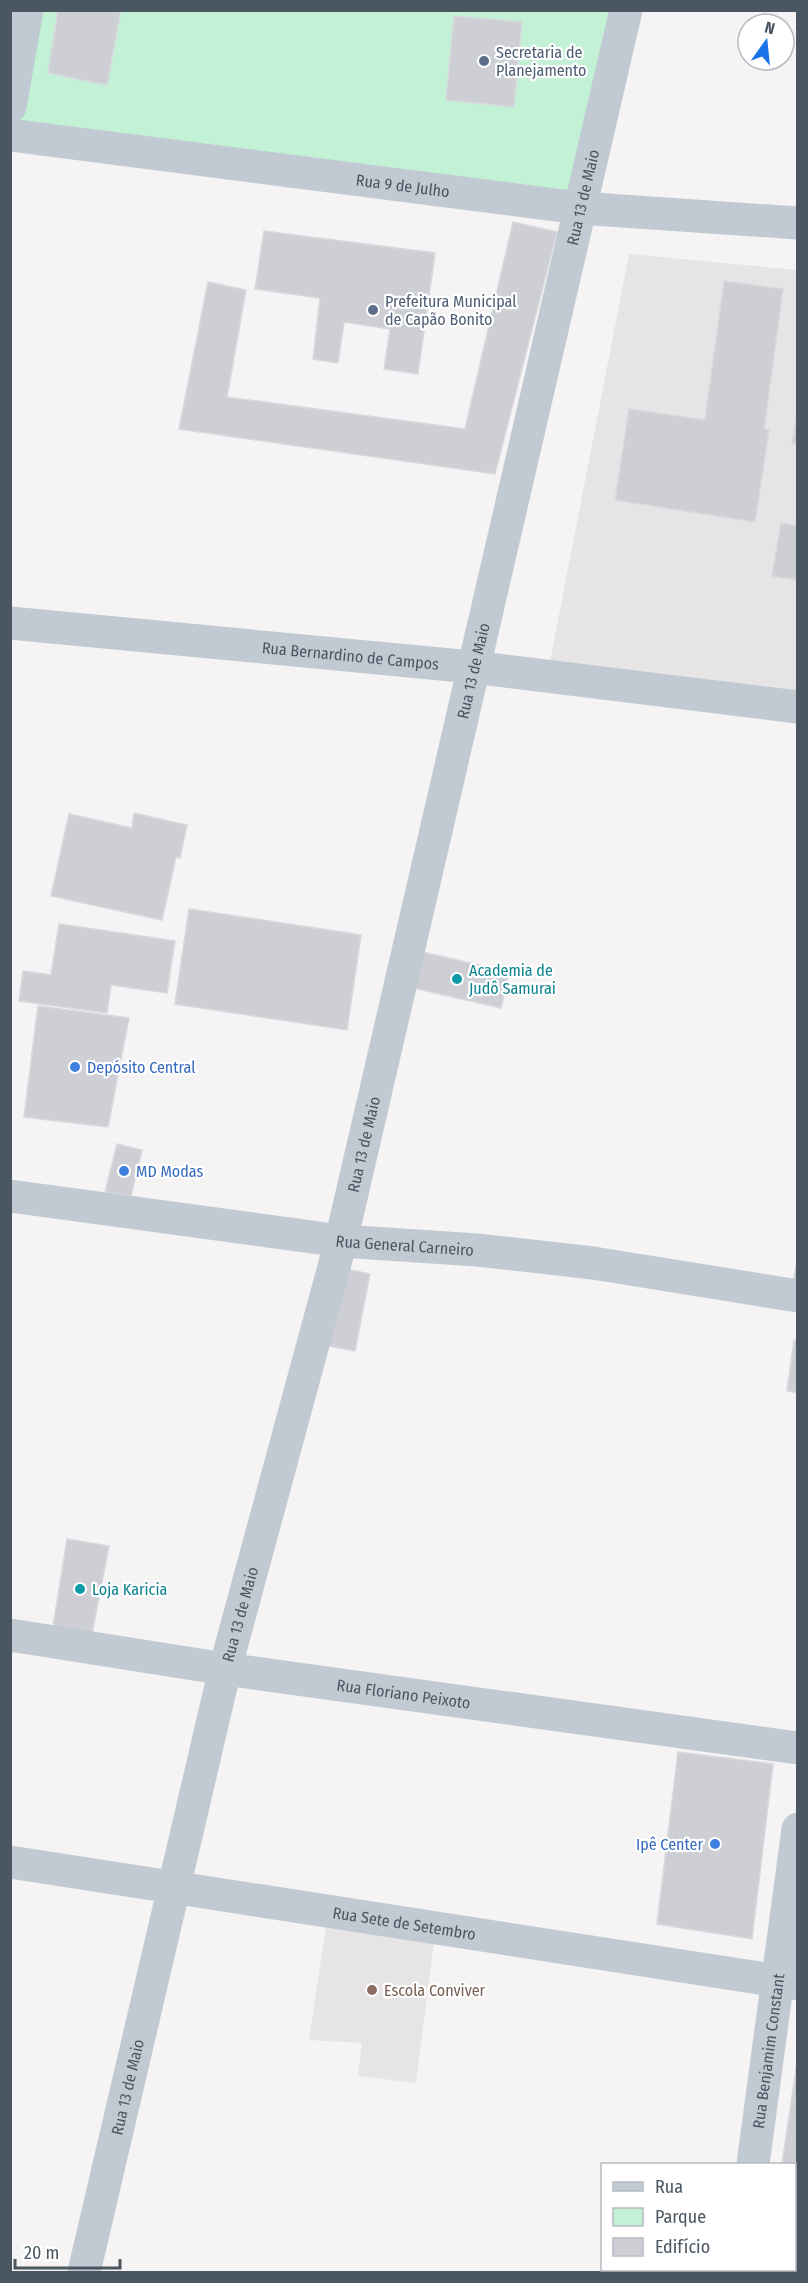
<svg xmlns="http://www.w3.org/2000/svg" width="808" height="2283" viewBox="0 0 808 2283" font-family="'Fira Sans Condensed',sans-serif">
<rect width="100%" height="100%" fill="#f5f3f3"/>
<path fill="#e6e4e5" d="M629,254l168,16v432l-249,-30z
M326,1926l108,15 -18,142 -58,-7 4,-33 -53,-3z"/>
<path fill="#c3f1d5" d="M27,11h599l-47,197 -568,-73z"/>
<path fill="#cdcfd5" stroke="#d7d9de" stroke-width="1.5" d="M58,10h63l-14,75 -59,-12z
M454,16l68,6 -8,85 -68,-7z
M513,222l44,10 -62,242 -316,-45 29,-147 38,8 -19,107 238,32z
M264,231l171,22 -17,121 -34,-5 6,-40 -46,-7 -6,41 -25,-4 7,-61 -65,-9z
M724,281l59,8 -19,140 5,1 -14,92 -140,-22 14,-91 76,11z
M798,410v34l-6,-1z
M781,523l17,3v54l-26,-4z
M134,813l53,12 -7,33 -4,-1 -14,63 -111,-24 18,-82 63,14z
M189,909l172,26 -14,95 -172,-26z
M59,924l116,17 -8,52 -56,-8 -4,28 -88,-12 4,-30 28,4z
M414,950l95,22 -8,36 -96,-22z
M38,1006l91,12 -21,109 -84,-10z
M117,1144l25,6 -11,46 -26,-4z
M798,1257v26l-5,-1z
M342,1268l28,6 -15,77 -32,-6z
M794,1340l4,1v52l-11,-2z
M67,1539l42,7 -18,93 -39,-6z
M678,1752l95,12 -21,175 -95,-15z
M798,2056v137h-4v-29h-12z"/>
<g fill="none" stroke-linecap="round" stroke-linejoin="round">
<g stroke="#c1cad2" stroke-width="33">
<path d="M10,107l17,-97"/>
<path id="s1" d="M10,135l569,73 219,15"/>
<path id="s2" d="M10,623l462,44 326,40"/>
<path id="s3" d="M10,1196l331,45 136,9 116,13 205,33"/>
<path id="s4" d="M10,1635l215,34 573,79"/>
<path id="s5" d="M10,1862l788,122"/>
<path id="s6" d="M753,2164l45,-335"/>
<path id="s7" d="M84,2272l141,-603 116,-428 285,-1231"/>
<path d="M738,2272v-2"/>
</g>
</g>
<g fill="#5c6f8a" stroke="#fff" stroke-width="2">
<circle cx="484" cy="61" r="6"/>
<circle cx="373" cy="310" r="6"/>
</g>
<g fill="#0f9aa8" stroke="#fff" stroke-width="2">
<circle cx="457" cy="979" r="6"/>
<circle cx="80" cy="1589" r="6"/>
</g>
<g fill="#3f7fe0" stroke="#fff" stroke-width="2">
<circle cx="75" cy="1067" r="6"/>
<circle cx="124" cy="1171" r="6"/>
<circle cx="715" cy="1844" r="6"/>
</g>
<circle fill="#8d6e63" stroke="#fff" stroke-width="2" cx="372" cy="1990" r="6"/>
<g text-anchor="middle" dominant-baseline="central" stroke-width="4.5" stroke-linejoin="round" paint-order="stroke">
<g font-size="16" fill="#4e5e75" stroke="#fff" text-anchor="start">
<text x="496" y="52">Secretaria de<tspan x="496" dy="18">Planejamento</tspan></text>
<text x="385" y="301">Prefeitura Municipal<tspan x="385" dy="18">de Capão Bonito</tspan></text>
</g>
<g font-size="16" fill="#4a5661" stroke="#fff">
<text stroke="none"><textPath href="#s1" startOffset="396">Rua 9 de Julho</textPath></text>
<text stroke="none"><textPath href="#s7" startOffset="2134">Rua 13 de Maio</textPath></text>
<text stroke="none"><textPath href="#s2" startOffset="342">Rua Bernardino de Campos</textPath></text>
<text stroke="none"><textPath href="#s7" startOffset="1648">Rua 13 de Maio</textPath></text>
<text stroke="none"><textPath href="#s7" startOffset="1162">Rua 13 de Maio</textPath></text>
<text stroke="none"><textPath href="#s3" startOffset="398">Rua General Carneiro</textPath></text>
<text stroke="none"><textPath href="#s7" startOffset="676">Rua 13 de Maio</textPath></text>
<text stroke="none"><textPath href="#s4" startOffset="398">Rua Floriano Peixoto</textPath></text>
<text stroke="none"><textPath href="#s5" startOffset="399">Rua Sete de Setembro</textPath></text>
<text stroke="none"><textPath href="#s6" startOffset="114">Rua Benjamim Constant</textPath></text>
<text stroke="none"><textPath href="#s7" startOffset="190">Rua 13 de Maio</textPath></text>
</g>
<g font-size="16" fill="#0d838f" stroke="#fff" text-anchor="start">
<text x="469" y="970">Academia de<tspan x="469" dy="18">Judô Samurai</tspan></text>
<text x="92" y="1589">Loja Karicia</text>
</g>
<g font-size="16" fill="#366cbe" stroke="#fff" text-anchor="start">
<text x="87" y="1067">Depósito Central</text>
<text x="136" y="1171">MD Modas</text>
<text x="703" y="1844" text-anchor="end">Ipê Center</text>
</g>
<g font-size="16" fill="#785e54" stroke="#fff" text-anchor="start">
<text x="384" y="1990">Escola Conviver</text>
</g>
</g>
<rect width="808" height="2283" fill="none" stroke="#4a5661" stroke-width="24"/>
<rect x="601" y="2163" width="195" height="108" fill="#ffffff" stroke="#b7bbc0" stroke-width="1.5"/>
<rect x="613" y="2182" width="30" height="9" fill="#c1cad2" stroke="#b7bbc0" stroke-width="1.5"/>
<text x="655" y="2193" font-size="18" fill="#4a5661">Rua</text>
<rect x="613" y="2208" width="30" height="18" fill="#c3f1d5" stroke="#b7bbc0" stroke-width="1.5"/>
<text x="655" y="2223" font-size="18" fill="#4a5661">Parque</text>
<rect x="613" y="2238" width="30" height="18" fill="#cdcfd5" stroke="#b7bbc0" stroke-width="1.5"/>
<text x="655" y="2253" font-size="18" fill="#4a5661">Edifício</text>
<g transform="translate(766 42) rotate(15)"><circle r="28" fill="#ffffff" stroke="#b7bbc0" stroke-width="1.5"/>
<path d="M0-4.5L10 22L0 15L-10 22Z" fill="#1a73e8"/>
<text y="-9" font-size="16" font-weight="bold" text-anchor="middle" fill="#4a5661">N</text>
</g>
<path d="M15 2259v9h105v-9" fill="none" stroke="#4a5661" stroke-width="3"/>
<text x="24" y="2259" font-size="18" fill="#4a5661" stroke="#ffffff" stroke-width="4.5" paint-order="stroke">20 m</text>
</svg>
